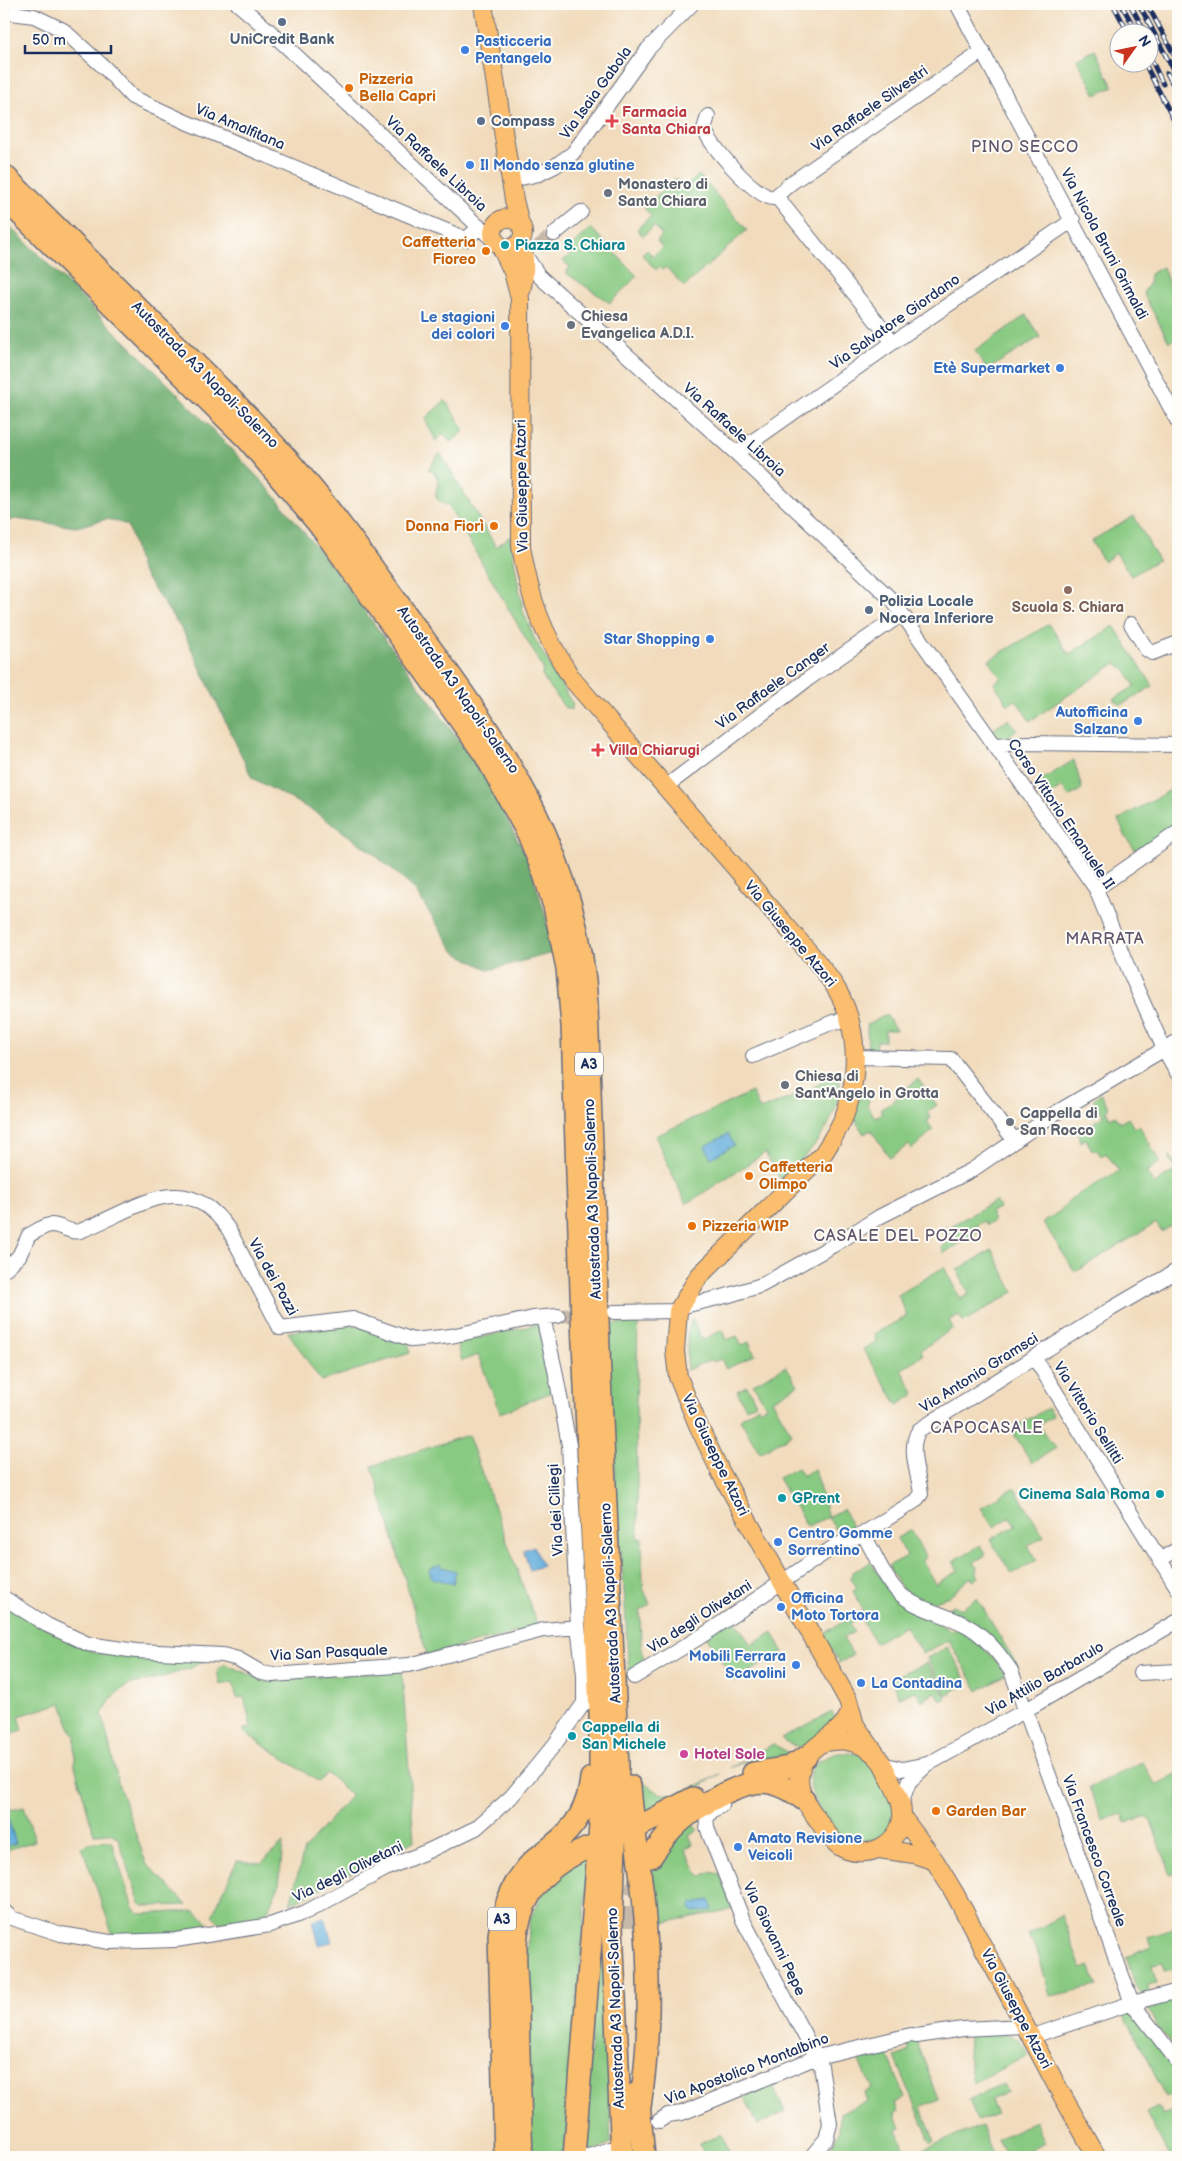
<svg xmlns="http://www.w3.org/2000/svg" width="1182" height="2161" viewBox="0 0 1182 2161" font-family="'Balsamiq Sans',sans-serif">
<rect width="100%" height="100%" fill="#fdfcf7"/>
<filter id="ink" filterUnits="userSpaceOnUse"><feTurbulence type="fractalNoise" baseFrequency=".02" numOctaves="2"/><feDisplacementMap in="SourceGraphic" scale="10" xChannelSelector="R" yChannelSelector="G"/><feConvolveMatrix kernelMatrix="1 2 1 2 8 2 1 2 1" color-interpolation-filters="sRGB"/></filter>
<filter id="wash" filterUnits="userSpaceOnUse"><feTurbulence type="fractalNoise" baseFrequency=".0096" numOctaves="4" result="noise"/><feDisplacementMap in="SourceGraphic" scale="20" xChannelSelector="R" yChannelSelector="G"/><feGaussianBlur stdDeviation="1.12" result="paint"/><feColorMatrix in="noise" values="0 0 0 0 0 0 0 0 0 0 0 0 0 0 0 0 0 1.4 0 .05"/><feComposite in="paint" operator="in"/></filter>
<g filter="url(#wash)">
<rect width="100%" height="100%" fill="#f1dbbc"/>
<path fill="#89ca82" stroke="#527c70" d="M1095,50l18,37 -17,8 -19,-36z
M699,175l48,55 -63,57 -18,-20 -4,3 -3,-3 -3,3 -14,-15 5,-5 6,6 9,-9 -5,-6 5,-6 -8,-9 -11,10 -6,-7 14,-13 -7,-8 31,-30 9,10z
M591,228l46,48 -27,27 -44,-30 4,-6 -7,-6 10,-9 -3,-4z
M1163,267l15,46v24l-9,5 -26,-49 6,-9 1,-10z
M1026,315l14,22 -53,33 -12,-19z
M445,400l20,30 -14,13 -8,-9 -7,7 -11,-22z
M440,453l56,94 14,-11 13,75 11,27 39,67 -2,5 -6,-2 -23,-32 1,-8 -95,-163c-19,-5 -10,-13 -10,-26l-4,-7 -6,-3z
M1134,516l24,44 -27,16 -15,-23 -12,9 -13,-21z
M1049,624l20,30 45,-28 39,60 -32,19 -7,-6 21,-13 -9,-15 -10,-8 -86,58 -14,-21 -8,5 -14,-22 7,-5 -12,-18z
M1009,719l8,11 -17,11 -8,-11z
M1074,760l8,29 -13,8 -7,-10 -12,8 -10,-14z
M1172,789l4,5 -9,6 11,13v12l-40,29 -12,-17 -8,-17z
M886,1015l10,15h-11v11h-8l-1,14h-8l-1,-30z
M841,1071c-2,54 -24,73 -60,109l-16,-27 -79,51 -31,-68 97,-44 8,18 47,-19z
M918,1079l19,26 -10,7 4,6 -4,3 6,9 -21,19 -4,-4 -18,13 -19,-28 -7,4 -11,-17 4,-17 9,-5 3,5 -2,6 8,11 7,-4 -2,-3 20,-14 -1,-2z
M1101,1094l8,14 -3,2 4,8 5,-3 5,8 8,-5 6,10 5,-3 21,37 -14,10 8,12 22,-14 -8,-13 2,-2 8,14v52l-16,11 -6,-9 -81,49 -32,-50 17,-11 10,-12 49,-28 -13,-18 -5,3 -4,-6h-5l-6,-11 -6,3 -2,-10 26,-16 -11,-17z
M995,1201l4,7 -9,4 4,9 -8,4 -2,-4 -9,5 4,6 -35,21 -3,-6 7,-5 -6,-11z
M992,1250l22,42 -51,30 -4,-7 -10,5 4,8 -32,22 2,5 -22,15 14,24 -17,11 -35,-56 13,-8 -2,-7 33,-18 -9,-21 46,-28 16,32 9,-5 -12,-24z
M692,1318l10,22 21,-10 4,10 10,-4 5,9 7,-3 6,13 -29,14 -5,-10 -8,3 -1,-3 -25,11v-37z
M638,1323l-2,84 2,132 4,-1 1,50 7,16 -10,7 1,31 4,24 -16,10 -5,-88 -8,-93 -9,-171z
M352,1324l57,19 1,10 -89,28 -33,-49z
M539,1324l13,68 -52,21 -22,-58 -16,6 -5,-18z
M786,1366l12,19 -26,15 20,34 -32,19 -20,-34 18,-13 2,4 6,-4 -13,-22z
M747,1386l9,17 -10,5 -9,-17z
M1048,1408l5,8 -14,9 10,16h2l5,7 -24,15 -21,-34z
M468,1435l70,192 -111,28 -55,-189z
M797,1468l5,8 12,-7 14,48 15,-8 12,24 -14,6 -13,-22 -21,9 -29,-48z
M1014,1487l30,49 -16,10 9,14 -25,14 -22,-35 26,-13 -6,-9 -16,10 -13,-19z
M911,1530l15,28 -4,2 13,24 23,-13 -5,-10 28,-16 5,10 -12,7 4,7 -3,2 4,6 -6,4 -2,-4 -22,19 -17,6h-7l-22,-12 -15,-24 19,-10 -10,-18z
M871,1562l17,27 18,18 44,23 11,-1 13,9 23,24 8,13 -27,16 -29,-51 -27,14 -17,-28 -30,17 -15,-26 -11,7 5,8 -11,6 10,17 -14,8 -16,-29 40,-24 -10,-19 4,-3 -6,-10 1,-6z
M977,1598l40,67 -7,4 -20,-25 -50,-29 12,-10 9,4z
M4,1605l82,44 10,4 111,6 -16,9 -28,9 -35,8 -15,11 -11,18 17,72 27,77 41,42 -44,1 -3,-3 -22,-65 -7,-5 -17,1 -19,-68v-32h-3l-10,-31 -43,13 4,14 -17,5 4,15 -6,2z
M732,1616l19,29 22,-13 10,20 -49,29 -29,-47z
M948,1647l20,36 -22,12 -19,-37z
M927,1663l19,35 -5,3 -5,-9 -14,9 -6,-10 -17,6 -9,-19z
M225,1664l42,18 41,-5 94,-6 12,170 -124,63 14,-54 47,-55 -24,-22 -8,9 -75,-50v-3l7,-2 -7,-30 -7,1 -4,-16 -13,3 -3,-15z
M832,1712l4,7 -1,7c-19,14 -32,31 -54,12z
M773,1744l18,10h11l-35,6 -16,-1 -21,9z
M838,1753c9,0 18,-1 26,4 14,8 34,45 30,60 -2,11 -10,18 -17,26 -7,0 -20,3 -27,0 -17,-9 -50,-54 -38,-74 5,-9 17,-13 26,-16z
M1142,1762l14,23 22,-12v99l-7,3 -20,-54 -7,-4 -18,6 -3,-9 -21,6 -13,-32z
M720,1774l-76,46 -6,-43c7,6 16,16 26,17 19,1 40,-12 56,-20z
M4,1789l7,21 13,-3 11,34 -31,10z
M693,1822l5,8 -9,5 4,9 -8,5 15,28 10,-5 10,2 14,35 -83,16v-50c8,-21 27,-37 42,-53z
M109,1841l3,2 21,65 7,6 55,-3 13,11c-12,16 -75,12 -95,13l-31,-88 11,-5z
M283,1843l-4,42 -14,32 -46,6 -7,-7 25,-55 24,2z
M589,1856l-24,294 -12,4 -25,2 -2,-198 4,-38 12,-26 18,-21z
M1062,1915l19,54 10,-3 6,20 -47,10 -11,-40 -11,-21z
M1178,1927v41l-14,3 -2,-8 -10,2 4,18 -8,2 1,8 -7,1 -6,-7 -10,-30 25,-10 -3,-10z
M599,1942h6l6,201 -15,8 -14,-3z
M1178,1993v58c-13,-14 -26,-29 -32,-48z
M1136,2008l42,53v31l-13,5 -18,-40 -25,-45z
M1005,2033l14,6 10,16 -56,28 -5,-27 1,-21z
M916,2040l23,59 -18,8 14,34 -4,1 -36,-85 14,-6 -2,-9z
M884,2045l22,53 -11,5 3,8 -3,2 6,15 -4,2 9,21 -11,5v1h-70l14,-26 1,-17 27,-13 -3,-8 8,-4 -16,-37z
M771,2081l14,31 -27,13 -16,-33z
M1003,2084l4,8 -16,8 6,14 -20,7 -8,-21z
M1158,2107l4,8 16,-6v48h-9l-23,-44z
M1035,2121l10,22 -31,14h-7l-9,-18z
M981,2126l13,31h-90z
M721,2134l11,23h-27l-5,-13z"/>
<path fill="#6eae70" stroke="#446e67" d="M4,220l181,181 85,89 68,84 148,204 44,86 16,54 7,35 -64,17 -34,-18 -41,-63 -40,-35 -57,-41 -65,-35 -68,-145 -43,-63 -13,-45 -21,-6 -31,8 -60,-8 -12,3z"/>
<path fill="#63addb" stroke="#3f6e9c" d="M728,1134l6,11 -23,13 -6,-12z
M534,1546l8,20 -12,4 -7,-20z
M441,1564l1,3 14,4 -3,13 -21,-6 -3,-8z
M4,1807l12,36 -12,4z
M710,1900l2,10 -18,2 -3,-2v-5l2,-2z
M325,1918l7,24 -13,3 -6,-24z"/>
</g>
<g filter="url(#ink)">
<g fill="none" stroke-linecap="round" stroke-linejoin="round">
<path stroke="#c6b9a9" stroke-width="14" stroke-dasharray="14 7" stroke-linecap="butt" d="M538,247l16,-13
M558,1316l32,-2"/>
<path stroke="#c6b9a9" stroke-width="21" stroke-dasharray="21 11" stroke-linecap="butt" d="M633,1927v-28l7,-23"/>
<defs>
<path id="minor" d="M238,4l35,30 220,206
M957,4l221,418
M4,12l30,4 29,14 43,39 26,28 54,25 280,117 14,-12
M708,116l-4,13c7,17 50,67 69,69l3,-2
M512,180l27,-6 16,-8 18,-13 75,-104 44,-45
M554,234l27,-22
M525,255l14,21 197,177 157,148 203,288 37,91 31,69 14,25
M893,342l-117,-146 15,-13 192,-132
M736,453l162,-114 175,-119
M1131,624l16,26 5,3 26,-10
M994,745l34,-2 150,2
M664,788l144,-109 94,-65
M1096,889l82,-57
M753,1056l80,-34 16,-2
M855,1057l96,2 64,82
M4,1270l15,-14 10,-21c6,-3 15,-9 21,-10 10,-1 21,9 30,6 54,-20 104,-67 149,-1l51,98 73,-9 60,21 38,-4 82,-18 25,-2
M680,1307l46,-11 36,-11 70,-39 47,-29 93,-47 82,-56 124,-73
M614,1312l64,-1
M543,1317l12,53 14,75 9,182 6,47v29
M1034,1357l144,232
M863,1534c12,19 20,43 36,59 18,16 42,20 63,30 21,10 36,29 49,48l121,332 46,59
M1161,1559l17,-10
M4,1598l43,27 41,19 48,7 87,4 15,4 24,14 11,2 136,-10 134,-35 35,-3
M1140,1673l38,-2
M634,1677l71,-43 130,-88 28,-12 52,-33 6,-7c-2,-20 -14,-45 -2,-64l192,-121 67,-39
M882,1764l20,5 25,-5
M722,1805c-14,7 -19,13 -13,28l34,87 78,146 9,58 -4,15 -15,18
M902,1807l1,-9 6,-16 19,-18 98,-54 152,-89
M4,1911l7,7 50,16 49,8 66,-2 94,-15 36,-13 81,-44 41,-17 48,-23 35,-31 44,-53 29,-41 7,-2
M1030,2037l102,-34 46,-12
M659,2121l9,-6 14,-2 135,-56 94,-22 6,1 46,-7 62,-3
M586,2157l24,-8"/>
<path id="major" d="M483,4l31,196 6,24
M493 233a15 15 0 1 1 30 0a15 15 0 1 1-30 0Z
M521,242c5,17 4,32 0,49
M501,247l12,25 7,27 1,247c9,55 21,86 51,133l240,277c9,11 18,22 25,34 21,36 23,85 8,124 -5,14 -14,27 -22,40l-124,122 -21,35 -3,40 3,26 20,48 23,48 127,227 7,25 23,32
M823,1743c20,-6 41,-1 55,15 6,6 9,16 13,23 6,12 12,22 11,36 -3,29 -38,45 -63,29 -8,-6 -13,-15 -19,-23 -12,-17 -26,-33 -19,-55 7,-25 39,-30 49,-55
M902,1817l33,44 20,33 103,194 39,69
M879,1849l35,5 21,7"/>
<path id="highway" d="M4,175c50,50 100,100 151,150 46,44 93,89 135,137 48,55 89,115 132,174 85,116 157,220 165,369l13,371 18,389 -6,160 10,232
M4,198l244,242 72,86 165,229 43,79 16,40 10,32 13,62 5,58 10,295 18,392v112l-26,332
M753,1773l36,-6 17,-10
M630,1786c3,37 9,74 13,110 7,70 8,142 -3,211
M640,1826l53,-28
M651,1857c20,-30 36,-44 68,-61 34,-17 53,-21 85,4
M638,2092l6,65
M505,2157l-6,-222c4,-27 13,-53 33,-73 6,-6 14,-11 21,-17 23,-18 35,-38 38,-67
M522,2157c-2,-51 -3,-102 -4,-153 -1,-28 -6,-60 3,-88 10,-34 35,-55 67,-68"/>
</defs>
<use href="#minor" stroke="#666b7f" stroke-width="16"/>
<use href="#major" stroke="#666b7f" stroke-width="20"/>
<use href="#highway" stroke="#666b7f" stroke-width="24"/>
<use href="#minor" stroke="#fff" stroke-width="14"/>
<use href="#major" stroke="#fbbd6e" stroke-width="18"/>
<use href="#highway" stroke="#fbbd6e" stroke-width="21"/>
<defs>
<path id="rail" d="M1113,4l15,28
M1121,4l16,28
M1130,4l15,28
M1139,4l39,75
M1147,4l31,58
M1150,57l13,27
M1144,62l34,66
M1167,73l11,21"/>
</defs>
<use href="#rail" stroke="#1b2f5e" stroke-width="5"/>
<use href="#rail" stroke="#fdfcf7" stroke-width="3" stroke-dasharray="9" stroke-linecap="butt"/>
</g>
</g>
<g fill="#5c6f8a" stroke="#fdfcf7" stroke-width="2">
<circle cx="282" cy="22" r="5"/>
<circle cx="481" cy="121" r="5"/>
<circle cx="869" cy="610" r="5"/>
</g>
<g fill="#3f7fe0" stroke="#fdfcf7" stroke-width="2">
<circle cx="465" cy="50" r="5"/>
<circle cx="470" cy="165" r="5"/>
<circle cx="505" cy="326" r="5"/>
<circle cx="1060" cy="368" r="5"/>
<circle cx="710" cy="639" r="5"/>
<circle cx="1138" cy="721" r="5"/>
<circle cx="778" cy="1542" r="5"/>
<circle cx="781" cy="1607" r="5"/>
<circle cx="796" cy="1665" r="5"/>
<circle cx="861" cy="1683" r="5"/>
<circle cx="738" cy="1847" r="5"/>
</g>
<g fill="#e8710a" stroke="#fdfcf7" stroke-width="2">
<circle cx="349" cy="88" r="5"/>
<circle cx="486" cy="251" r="5"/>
<circle cx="494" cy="526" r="5"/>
<circle cx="749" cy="1176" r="5"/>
<circle cx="692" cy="1226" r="5"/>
<circle cx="936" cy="1811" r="5"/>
</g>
<g fill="#e0444e" stroke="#fdfcf7" stroke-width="2">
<path d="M609.5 113.5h5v5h5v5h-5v5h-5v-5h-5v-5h5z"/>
<path d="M595.5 742.5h5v5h5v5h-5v5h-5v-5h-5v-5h5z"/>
</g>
<g fill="#6b7280" stroke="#fdfcf7" stroke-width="2">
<circle cx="608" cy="193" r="5"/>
<circle cx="571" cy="325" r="5"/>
<circle cx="785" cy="1085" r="5"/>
<circle cx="1010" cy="1122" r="5"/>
</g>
<g fill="#0f9aa8" stroke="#fdfcf7" stroke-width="2">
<circle cx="505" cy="245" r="5"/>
<circle cx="1160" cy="1494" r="5"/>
<circle cx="782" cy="1498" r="5"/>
<circle cx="572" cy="1736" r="5"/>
</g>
<circle fill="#8d6e63" stroke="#fdfcf7" stroke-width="2" cx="1068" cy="590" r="5"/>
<circle fill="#d1479c" stroke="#fdfcf7" stroke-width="2" cx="684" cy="1754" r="5"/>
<g text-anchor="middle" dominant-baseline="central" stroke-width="4" stroke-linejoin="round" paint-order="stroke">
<g fill="#fdfcf7" stroke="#5f6c8c" stroke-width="1">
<rect x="575" y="1052.5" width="28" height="23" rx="4"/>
<rect x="488" y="1907.5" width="28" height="23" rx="4"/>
</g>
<g font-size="14" font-weight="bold" fill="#1b2f5e">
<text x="589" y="1064">A3</text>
<text x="502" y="1919">A3</text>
</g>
<g font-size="15" font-weight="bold" fill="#4e5e75" stroke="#fdfcf7" text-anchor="start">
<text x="282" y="39" text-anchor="middle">UniCredit Bank</text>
<text x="491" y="121">Compass</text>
<text x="879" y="601">Polizia Locale<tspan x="879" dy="17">Nocera Inferiore</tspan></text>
</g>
<g font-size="15" font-weight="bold" fill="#366cbe" stroke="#fdfcf7" text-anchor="start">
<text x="475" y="41">Pasticceria<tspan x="475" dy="17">Pentangelo</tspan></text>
<text x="480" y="165">Il Mondo senza glutine</text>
<text x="495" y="317" text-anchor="end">Le stagioni<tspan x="495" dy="17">dei colori</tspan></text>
<text x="1050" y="368" text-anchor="end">Etè Supermarket</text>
<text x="700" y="639" text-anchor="end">Star Shopping</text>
<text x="1128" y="712" text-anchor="end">Autofficina<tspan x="1128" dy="17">Salzano</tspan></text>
<text x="788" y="1533">Centro Gomme<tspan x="788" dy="17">Sorrentino</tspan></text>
<text x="791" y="1598">Officina<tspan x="791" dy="17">Moto Tortora</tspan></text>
<text x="786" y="1656" text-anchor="end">Mobili Ferrara<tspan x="786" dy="17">Scavolini</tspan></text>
<text x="871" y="1683">La Contadina</text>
<text x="748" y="1838">Amato Revisione<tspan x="748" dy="17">Veicoli</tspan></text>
</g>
<g font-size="15" font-weight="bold" fill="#c56008" stroke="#fdfcf7" text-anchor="start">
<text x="359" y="79">Pizzeria<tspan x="359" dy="17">Bella Capri</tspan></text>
<text x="476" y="242" text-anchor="end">Caffetteria<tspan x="476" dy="17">Fioreo</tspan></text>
<text x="484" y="526" text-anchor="end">Donna Fiorì</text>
<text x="759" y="1167">Caffetteria<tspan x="759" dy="17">Olimpo</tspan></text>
<text x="702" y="1226">Pizzeria WIP</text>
<text x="946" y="1811">Garden Bar</text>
</g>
<g font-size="15" fill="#1b2f5e" stroke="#fdfcf7">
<text transform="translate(596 93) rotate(-54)">Via Isaia Gabola</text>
<text transform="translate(870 109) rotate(-35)">Via Raffaele Silvestri</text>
<text transform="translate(240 127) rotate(23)">Via Amalfitana</text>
<text transform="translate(436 164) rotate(43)">Via Raffaele Libroia</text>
<text transform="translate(1104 244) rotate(62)">Via Nicola Bruni Grimaldi</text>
<text transform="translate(895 322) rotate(-35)">Via Salvatore Giordano</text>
<text transform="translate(205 375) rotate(45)">Autostrada A3 Napoli-Salerno</text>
<text transform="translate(734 430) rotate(42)">Via Raffaele Libroia</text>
<text transform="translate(522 486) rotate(-91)">Via Giuseppe Atzori</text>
<text transform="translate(773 686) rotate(-36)">Via Raffaele Canger</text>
<text transform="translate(458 690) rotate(55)">Autostrada A3 Napoli-Salerno</text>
<text transform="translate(1061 814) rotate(56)">Corso Vittorio Emanuele II</text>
<text transform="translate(790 934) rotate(50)">Via Giuseppe Atzori</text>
<text transform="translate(593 1199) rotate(-92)">Autostrada A3 Napoli-Salerno</text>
<text transform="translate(273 1277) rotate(61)">Via dei Pozzi</text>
<text transform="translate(979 1373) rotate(-32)">Via Antonio Gramsci</text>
<text transform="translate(1088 1413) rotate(58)">Via Vittorio Sellitti</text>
<text transform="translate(715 1455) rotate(64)">Via Giuseppe Atzori</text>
<text transform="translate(556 1510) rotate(-93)">Via dei Ciliegi</text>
<text transform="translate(611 1603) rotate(-93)">Autostrada A3 Napoli-Salerno</text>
<text transform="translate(700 1617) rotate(-33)">Via degli Olivetani</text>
<text transform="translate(329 1653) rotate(-3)">Via San Pasquale</text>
<text transform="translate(1045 1679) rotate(-30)">Via Attilio Barbarulo</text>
<text transform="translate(1094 1851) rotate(70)">Via Francesco Correale</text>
<text transform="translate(348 1872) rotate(-26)">Via degli Olivetani</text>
<text transform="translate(774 1939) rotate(64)">Via Giovanni Pepe</text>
<text transform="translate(616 2008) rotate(-92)">Autostrada A3 Napoli-Salerno</text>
<text transform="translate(1016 2009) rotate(62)">Via Giuseppe Atzori</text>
<text transform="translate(747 2069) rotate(-21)">Via Apostolico Montalbino</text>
</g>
<g font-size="15" font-weight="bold" fill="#be3a42" stroke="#fdfcf7" text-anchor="start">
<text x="622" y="112">Farmacia<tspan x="622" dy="17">Santa Chiara</tspan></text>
<text x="609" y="750">Villa Chiarugi</text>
</g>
<g font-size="15" font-weight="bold" fill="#5b616d" stroke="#fdfcf7" text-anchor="start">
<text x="618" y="184">Monastero di<tspan x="618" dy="17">Santa Chiara</tspan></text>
<text x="581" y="316">Chiesa<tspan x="581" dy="17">Evangelica A.D.I.</tspan></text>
<text x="795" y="1076">Chiesa di<tspan x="795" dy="17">Sant'Angelo in Grotta</tspan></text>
<text x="1020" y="1113">Cappella di<tspan x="1020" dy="17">San Rocco</tspan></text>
</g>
<g font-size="15" font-weight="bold" fill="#0d838f" stroke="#fdfcf7" text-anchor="start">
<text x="515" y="245">Piazza S. Chiara</text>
<text x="1150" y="1494" text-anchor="end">Cinema Sala Roma</text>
<text x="792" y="1498">GPrent</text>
<text x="582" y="1727">Cappella di<tspan x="582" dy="17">San Michele</tspan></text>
</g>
<g font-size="15" font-weight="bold" fill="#785e54" stroke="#fdfcf7">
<text x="1068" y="607">Scuola S. Chiara</text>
</g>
<g font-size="15" font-weight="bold" fill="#b23c85" stroke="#fdfcf7" text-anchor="start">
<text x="694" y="1754">Hotel Sole</text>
</g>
<g font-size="16" letter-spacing="1" fill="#60556b" stroke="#fdfcf7">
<text x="1025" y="147">PINO SECCO</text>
<text x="1105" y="939">MARRATA</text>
<text x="898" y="1236">CASALE DEL POZZO</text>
<text x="987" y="1428">CAPOCASALE</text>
</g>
</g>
<rect width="1182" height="2161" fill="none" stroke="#fdfcf7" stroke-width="20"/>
<g transform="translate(1134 48) rotate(57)"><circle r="24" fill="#fdfcf7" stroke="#a3aaba"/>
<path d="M0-4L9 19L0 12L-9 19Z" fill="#c8321e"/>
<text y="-8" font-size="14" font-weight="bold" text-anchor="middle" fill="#1b2f5e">N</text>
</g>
<path d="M25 45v8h86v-8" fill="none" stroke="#1b2f5e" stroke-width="2.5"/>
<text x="32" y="45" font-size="15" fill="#1b2f5e" stroke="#fdfcf7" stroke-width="4" paint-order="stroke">50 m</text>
</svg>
